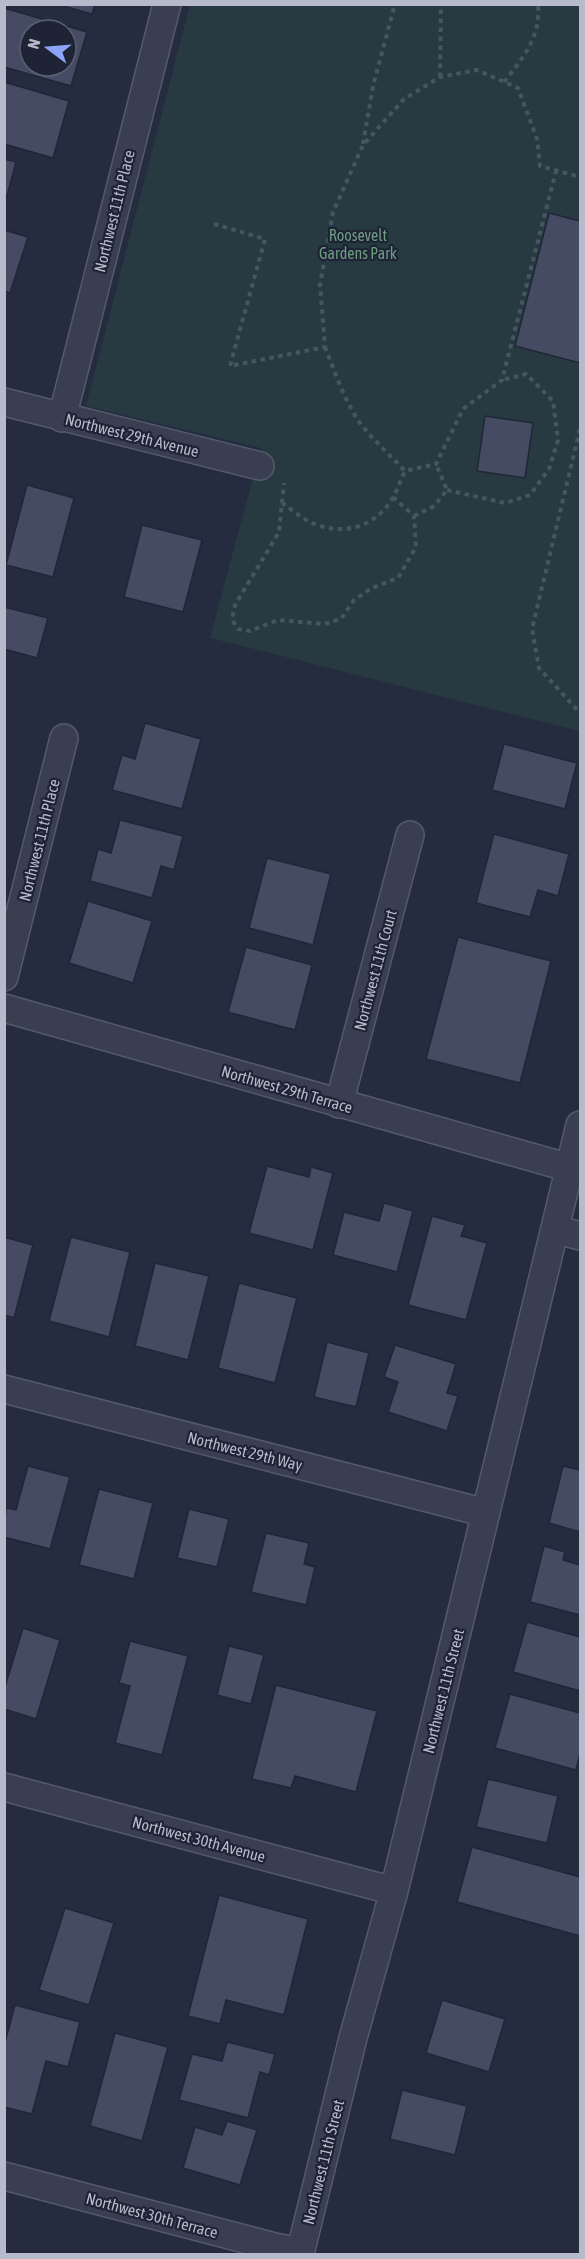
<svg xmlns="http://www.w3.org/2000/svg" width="585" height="2259" viewBox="0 0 585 2259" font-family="'Asap Condensed',sans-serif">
<rect width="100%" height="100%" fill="#252c40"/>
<path fill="#273a41" d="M190,5h390v726l-370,-93 51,-190 -175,-42z"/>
<path fill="#444b62" stroke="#202637" stroke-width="1.5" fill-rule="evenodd" d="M56,4h39l-3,10z
M4,8l83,24 -16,54 -67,-19zM30,30h36v36h-36z
M4,82l65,19 -16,57 -49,-14z
M4,159l12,3 -12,45z
M549,213l31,8v142l-65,-17z
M4,230l24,7 -18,56 -6,-2z
M485,416l48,7 -8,55 -48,-7z
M27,485l47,13 -21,79 -47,-12z
M142,525l60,15 -19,72 -59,-15z
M4,607l44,11 -11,40 -33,-9z
M145,723l56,16 -19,70 -70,-19 10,-35 13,4z
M504,744l73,19 -12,46 -73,-19z
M120,820l63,16 -9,34 -13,-4 -9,32 -62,-17 8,-32 13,4z
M494,834l75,20 -11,42 -20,-6 -8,27 -54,-14z
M267,858l64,16 -18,71 -64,-17z
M88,901l64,20 -19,62 -64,-20z
M458,937l93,24 -31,122 -94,-24z
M246,947l66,18 -17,65 -67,-18z
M267,1166l42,11 2,-10 22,6 -20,77 -64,-17z
M384,1203l29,8 -16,61 -64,-17 11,-43 35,9z
M432,1216l33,9 -4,11 26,7 -21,77 -58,-15z
M4,1237l29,8 -19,73 -10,-3z
M71,1237l59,15 -21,85 -60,-16z
M155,1263l54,13 -21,84 -53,-14z
M239,1283l58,15 -22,85 -57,-15z
M327,1342l42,11 -13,54 -42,-10z
M395,1345l61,19 -9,29 11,3 -11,35 -59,-19 10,-30 -14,-5z
M28,1466l42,11 -20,72 -46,-12 2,-29 10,2z
M563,1466l17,4v62l-31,-9z
M99,1489l54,14 -19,76 -55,-14z
M189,1509l40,10 -12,48 -40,-9z
M266,1533l43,10 -5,21 11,3 -9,38 -55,-13z
M544,1546l21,6 -2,8 17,5v50l-50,-13z
M527,1622l53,15v54l-67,-19z
M23,1628l37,12 -24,79 -32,-10v-19z
M130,1641l58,15 -26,99 -47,-12 15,-57 -11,-3z
M229,1646l35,9 -13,49 -34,-9z
M276,1685l101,26 -21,81 -61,-16 -4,12 -39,-9z
M510,1694l70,19v41l-4,16 -81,-22z
M488,1779l70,17 -11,47 -71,-16z
M472,1847l108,30v59l-123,-34z
M219,1895l89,24 -24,96 -58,-15 -6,24 -32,-8z
M65,1908l49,15 -25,82 -50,-15z
M442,2000l63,19 -16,53 -63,-19z
M15,2005l65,17 -12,45 -22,-6 -14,53 -28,-7v-61z
M115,2033l53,14 -26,94 -52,-15z
M227,2042l48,12 -6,21 -9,-3 -12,46 -69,-18 13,-46 30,7z
M402,2090l65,16 -12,49 -65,-16z
M227,2121l30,9 -17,55 -57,-17 12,-41 27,8z"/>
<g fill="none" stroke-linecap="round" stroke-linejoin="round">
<defs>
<path id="minor" d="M4,402l256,64
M62,418l105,-414
M4,977l60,-239
M4,1008l566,160
M339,1104l71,-269
M555,1229l25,7
M4,1389l482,124
M4,1787l390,104
M4,2176l271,71 26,5
M300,2254l53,-216 41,-147 186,-766"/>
</defs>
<use href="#minor" stroke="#545a6b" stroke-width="30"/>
<path stroke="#45575e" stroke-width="4" stroke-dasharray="4.5 4.5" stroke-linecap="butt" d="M440,77l1,-73
M504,82c19,-24 37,-45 34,-78
M363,144l10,-58 22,-82
M214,224l51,15 -35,127 95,-19 -5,-62 13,-73 30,-67 41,-46 36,-22 37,-7 41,18 19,51 3,27 40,11
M325,347c10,25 19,53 35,76 13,17 30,32 45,48l31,-7 27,-55 39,-29 54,-209
M580,429l-48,200 7,39 41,45
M447,490l58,13 25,-8 19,-26 9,-29 -5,-39 -27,-27 -24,6
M393,497l21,19 2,31 -18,31 -26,10 -18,12 -13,19 -17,5 -46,-4 -28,11 -12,-2 -6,-9 3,-15 44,-73 3,-29c9,6 18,14 28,19 32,15 66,6 84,-26 4,-8 7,-17 11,-25
M282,503l2,-20
M414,516l20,-10 13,-16 -11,-26"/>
<use href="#minor" stroke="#393f50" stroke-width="27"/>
</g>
<g text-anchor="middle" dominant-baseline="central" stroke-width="4.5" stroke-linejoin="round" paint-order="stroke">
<g font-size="16" fill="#b6bacb" stroke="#1e2435">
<text transform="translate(114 211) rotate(-76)">Northwest 11th Place</text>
<text transform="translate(132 435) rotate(14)">Northwest 29th Avenue</text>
<text transform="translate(39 840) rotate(-76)">Northwest 11th Place</text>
<text transform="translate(375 970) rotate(-75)">Northwest 11th Court</text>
<text transform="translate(287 1089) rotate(16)">Northwest 29th Terrace</text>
<text transform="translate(245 1451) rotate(14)">Northwest 29th Way</text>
<text transform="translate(443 1691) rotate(-76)">Northwest 11th Street</text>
<text transform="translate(199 1839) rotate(15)">Northwest 30th Avenue</text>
<text transform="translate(323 2162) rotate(-76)">Northwest 11th Street</text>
<text transform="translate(152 2215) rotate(15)">Northwest 30th Terrace</text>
</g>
<g font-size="16" fill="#6d9c80" stroke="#1e2435">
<text x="358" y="235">Roosevelt<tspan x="358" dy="18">Gardens Park</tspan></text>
</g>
</g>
<rect width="585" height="2259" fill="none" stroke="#b6bacb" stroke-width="12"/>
<g transform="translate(48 48) rotate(286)"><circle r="28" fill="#1e2435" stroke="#5b6071" stroke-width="1.5"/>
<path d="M0-4.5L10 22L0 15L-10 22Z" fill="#8da4f8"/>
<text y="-9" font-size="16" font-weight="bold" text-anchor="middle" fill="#b6bacb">N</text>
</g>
</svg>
